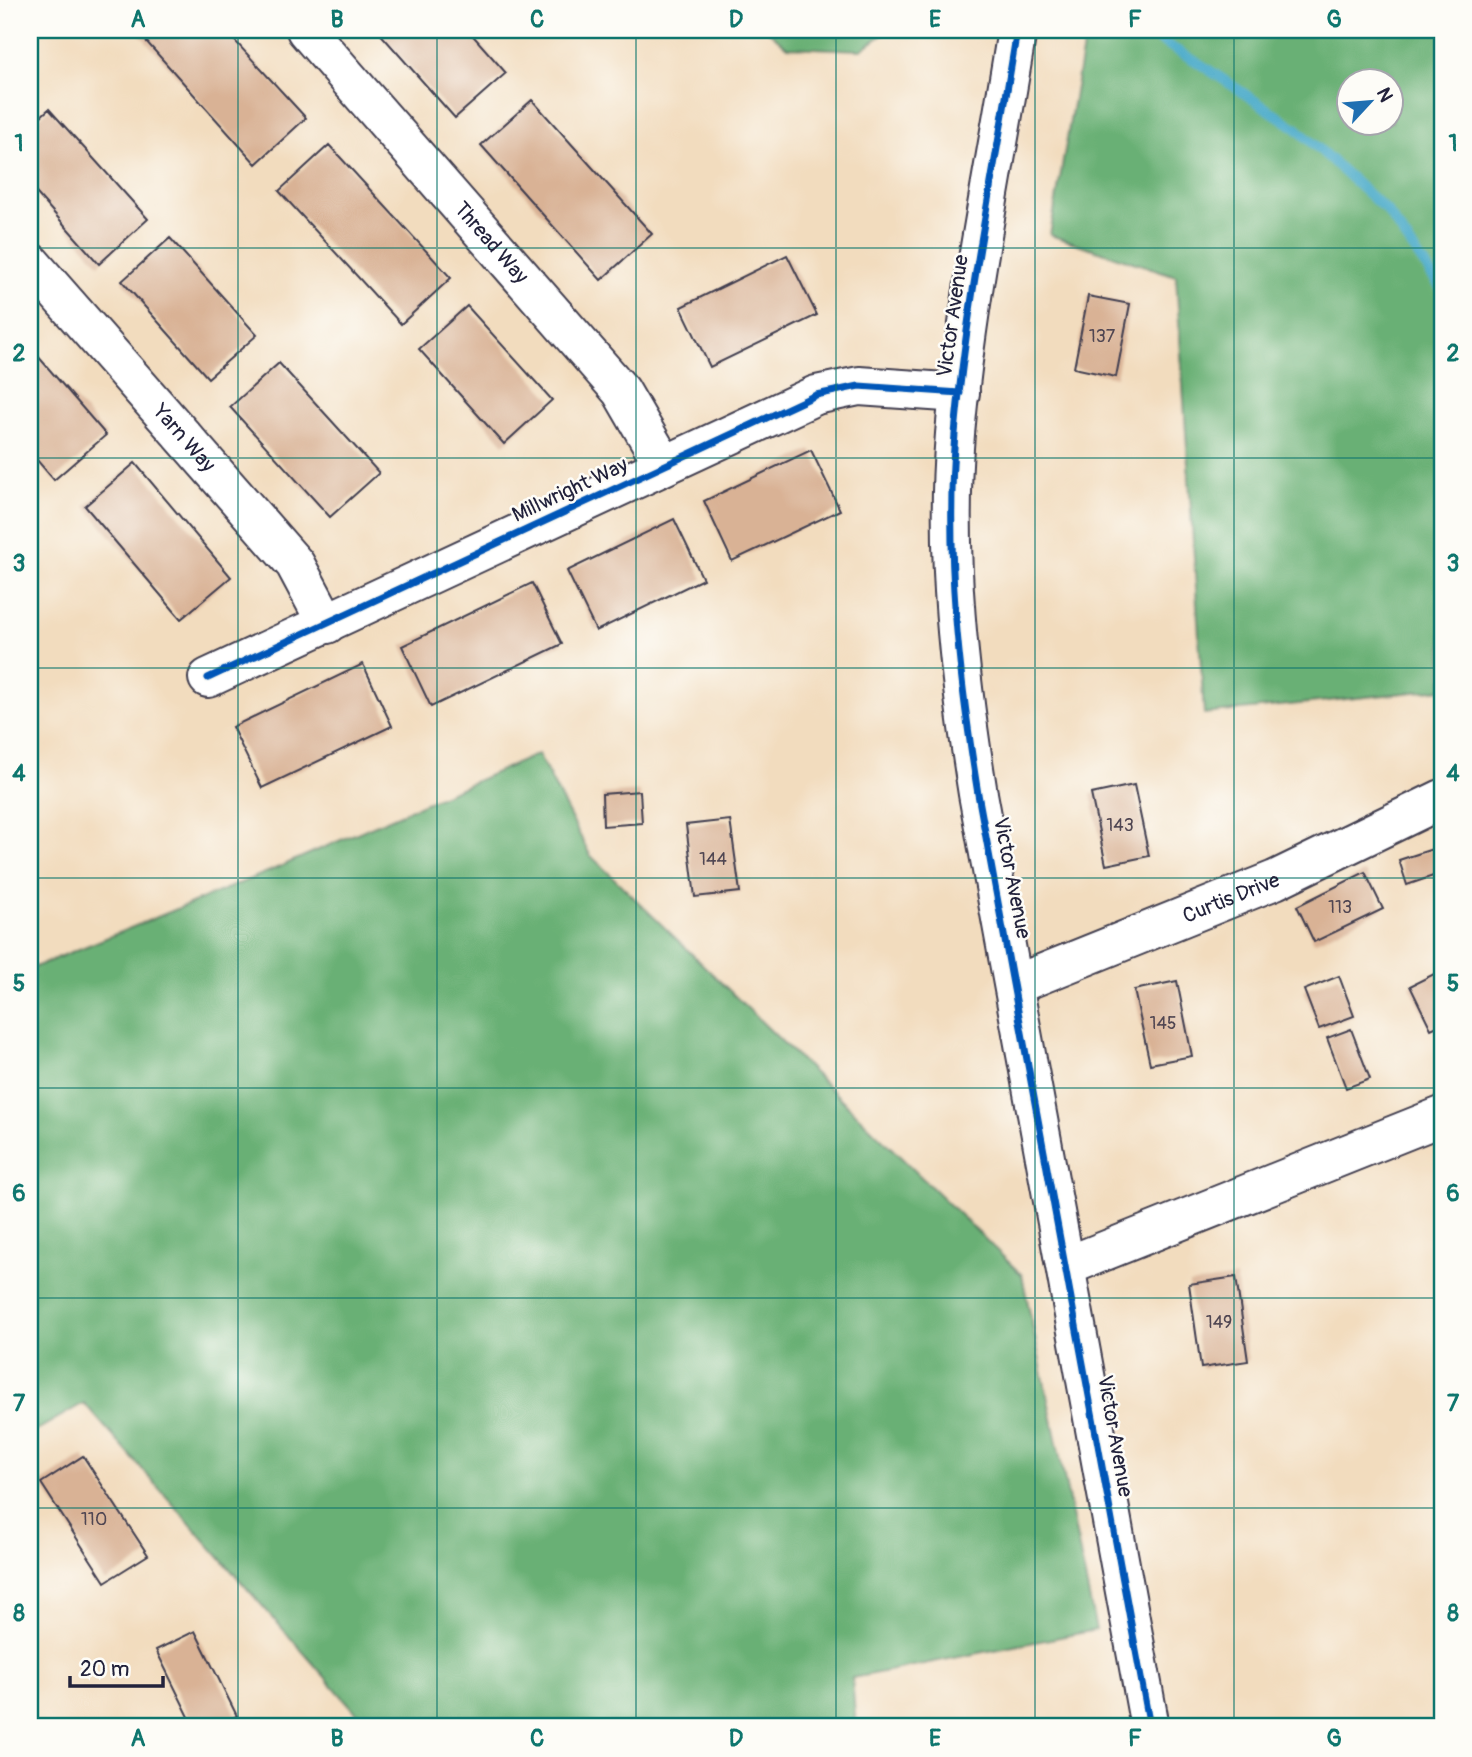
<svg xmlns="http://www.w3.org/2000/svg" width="1472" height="1757" viewBox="0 0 1472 1757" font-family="Pangolin,sans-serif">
<rect width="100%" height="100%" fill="#fdfcf7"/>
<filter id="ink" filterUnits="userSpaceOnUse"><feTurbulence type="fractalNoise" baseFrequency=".0143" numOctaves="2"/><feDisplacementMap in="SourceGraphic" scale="14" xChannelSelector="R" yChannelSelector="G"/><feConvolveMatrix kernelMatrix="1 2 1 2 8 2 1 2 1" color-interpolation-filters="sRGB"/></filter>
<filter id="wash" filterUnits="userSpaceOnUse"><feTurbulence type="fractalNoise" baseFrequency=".00686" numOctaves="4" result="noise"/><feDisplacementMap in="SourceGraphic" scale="28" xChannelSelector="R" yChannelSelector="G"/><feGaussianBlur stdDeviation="1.57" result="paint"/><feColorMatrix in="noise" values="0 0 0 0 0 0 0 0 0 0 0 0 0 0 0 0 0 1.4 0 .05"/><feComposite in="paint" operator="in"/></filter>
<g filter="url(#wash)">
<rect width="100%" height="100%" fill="#f2dcbe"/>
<path fill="#69b075" stroke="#466958" stroke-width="2" fill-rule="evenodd" d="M767,30h122l-28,20 -74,-3z
M1111,30h331v659l-238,25 -28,-438 -126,-41 34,-194zM1350,80h42v42h-42z
M538,754l52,101 432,420 74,355 -244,48 4,49h-487l-285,-324 -54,31v-465l240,-98z"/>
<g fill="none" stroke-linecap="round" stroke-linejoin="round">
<path stroke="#4aaac9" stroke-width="10" d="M1142,30l55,32 99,66 91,83 55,79"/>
</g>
<g id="blocks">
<path fill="#d9b295" d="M136,30h89l81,88 -50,46z
M377,30h91l38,43 -51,45z
M532,100l120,134 -51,46 -120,-135z
M49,109l99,110 -49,45 -69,-78v-60z
M329,145l122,133 -50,46 -122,-133z
M170,238l87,97 -49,43 -86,-97z
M787,255l30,60 -107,52 -29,-60z
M1088,296l42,8 -14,73 -42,-9z
M467,306l85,94 -48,44 -85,-95z
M30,347l76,88 -52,45 -24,-28z
M279,363l100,110 -49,44 -100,-110z
M811,450l29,60 -108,51 -28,-60z
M135,463l96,114 -50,42 -96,-113z
M674,519l29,60 -107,52 -29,-60z
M532,583l30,61 -131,63 -29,-61z
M363,664l29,62 -130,62 -30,-61z
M1134,785l15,71 -43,9 -15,-71z
M640,791l2,32 -39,3 -1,-32z
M730,820l10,72 -45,5 -9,-72z
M1442,846v27l-35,12 -8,-25z
M1365,872l18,37 -69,33 -17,-36z
M1442,970v54l-11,5 -21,-43z
M1339,976l15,40 -35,13 -15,-39z
M1177,981l15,75 -42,8 -16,-74z
M1351,1029l19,50 -24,9 -19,-50z
M1236,1277l12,84 -47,7 -12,-84z
M83,1456l65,99 -43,27 -64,-99z
M195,1631l42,85 -23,11h-20l-38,-77z"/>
</g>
</g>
<g filter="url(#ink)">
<use href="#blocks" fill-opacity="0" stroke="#413e4f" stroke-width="2"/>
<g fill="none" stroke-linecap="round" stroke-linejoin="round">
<defs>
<g id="minor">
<path id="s1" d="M306,30l315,361 43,74"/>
<path id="s2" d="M30,262l265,302 32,60"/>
<path d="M208,678l608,-283 43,-9 101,7"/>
<path id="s3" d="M1014,985l261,-105 167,-81"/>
<path d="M1067,1266l375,-150"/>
</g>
<path id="tertiary" d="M1017,30c-21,134 -50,268 -62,404 -10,120 4,242 23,360l172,933"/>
</defs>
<use href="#minor" stroke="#413e4f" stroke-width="42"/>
<use href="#tertiary" stroke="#413e4f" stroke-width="42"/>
<use href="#minor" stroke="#fff" stroke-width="38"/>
<use href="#tertiary" stroke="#fff" stroke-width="38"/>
<defs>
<path id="cycleway" d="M1017,30c-21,134 -50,268 -62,404 -10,120 4,242 23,360l172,933
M208,678l608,-283 43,-9 101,7"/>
</defs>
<use href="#cycleway" stroke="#fdfcf7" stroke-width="11"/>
<use href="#cycleway" stroke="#0057b8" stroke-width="7"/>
</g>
</g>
<path fill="none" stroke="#0f766e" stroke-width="2" stroke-opacity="0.55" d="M238,30v1697M437,30v1697M636,30v1697M836,30v1697M1035,30v1697M1234,30v1697M30,248h1412M30,458h1412M30,668h1412M30,878h1412M30,1088h1412M30,1298h1412M30,1508h1412"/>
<g text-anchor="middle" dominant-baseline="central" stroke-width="5" stroke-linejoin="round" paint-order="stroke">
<g font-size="18" fill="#504652">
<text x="1102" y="336">137</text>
<text x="1120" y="825">143</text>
<text x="713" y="859">144</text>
<text x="1340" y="907">113</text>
<text x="1163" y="1023">145</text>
<text x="1219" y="1322">149</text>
<text x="94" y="1519">110</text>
</g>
<g font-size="21" fill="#22223b" stroke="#fdfcf7">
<text stroke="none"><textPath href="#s1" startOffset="282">Thread Way</textPath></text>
<text transform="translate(953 316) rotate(-82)">Victor Avenue</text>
<text stroke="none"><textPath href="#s2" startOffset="234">Yarn Way</textPath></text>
<text transform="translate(570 490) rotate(-25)">Millwright Way</text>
<text transform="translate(1012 878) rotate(79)">Victor Avenue</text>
<text stroke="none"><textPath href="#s3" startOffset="234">Curtis Drive</textPath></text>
<text transform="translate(1115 1436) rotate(80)">Victor Avenue</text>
</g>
</g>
<rect width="1472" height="1757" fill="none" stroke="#fdfcf7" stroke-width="77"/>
<g transform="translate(1370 102) rotate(64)"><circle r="33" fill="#fdfcf7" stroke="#a5a5ac" stroke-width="2"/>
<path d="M0-5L12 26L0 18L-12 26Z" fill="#1f6fb2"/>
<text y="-10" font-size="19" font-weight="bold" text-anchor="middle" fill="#22223b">N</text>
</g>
<path d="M70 1676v10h93v-10" fill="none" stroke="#22223b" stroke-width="3.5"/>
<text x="80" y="1676" font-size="21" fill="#22223b" stroke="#fdfcf7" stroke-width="5" paint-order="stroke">20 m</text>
<rect x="38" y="38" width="1396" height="1680" fill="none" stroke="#0f766e" stroke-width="2.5"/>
<g font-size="23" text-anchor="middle" font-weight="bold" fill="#0f766e">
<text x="138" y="27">A</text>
<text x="337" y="27">B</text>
<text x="537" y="27">C</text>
<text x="736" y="27">D</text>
<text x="935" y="27">E</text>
<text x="1135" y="27">F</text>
<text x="1334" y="27">G</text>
<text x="19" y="151">1</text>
<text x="1453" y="151">1</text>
<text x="19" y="361">2</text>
<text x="1453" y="361">2</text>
<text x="19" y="571">3</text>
<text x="1453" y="571">3</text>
<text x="19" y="781">4</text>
<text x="1453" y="781">4</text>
<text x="19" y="991">5</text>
<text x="1453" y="991">5</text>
<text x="19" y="1201">6</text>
<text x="1453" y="1201">6</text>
<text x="19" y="1411">7</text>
<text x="1453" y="1411">7</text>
<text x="19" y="1621">8</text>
<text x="1453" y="1621">8</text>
<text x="138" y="1746">A</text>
<text x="337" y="1746">B</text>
<text x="537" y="1746">C</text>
<text x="736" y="1746">D</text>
<text x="935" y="1746">E</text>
<text x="1135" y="1746">F</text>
<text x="1334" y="1746">G</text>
</g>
</svg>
